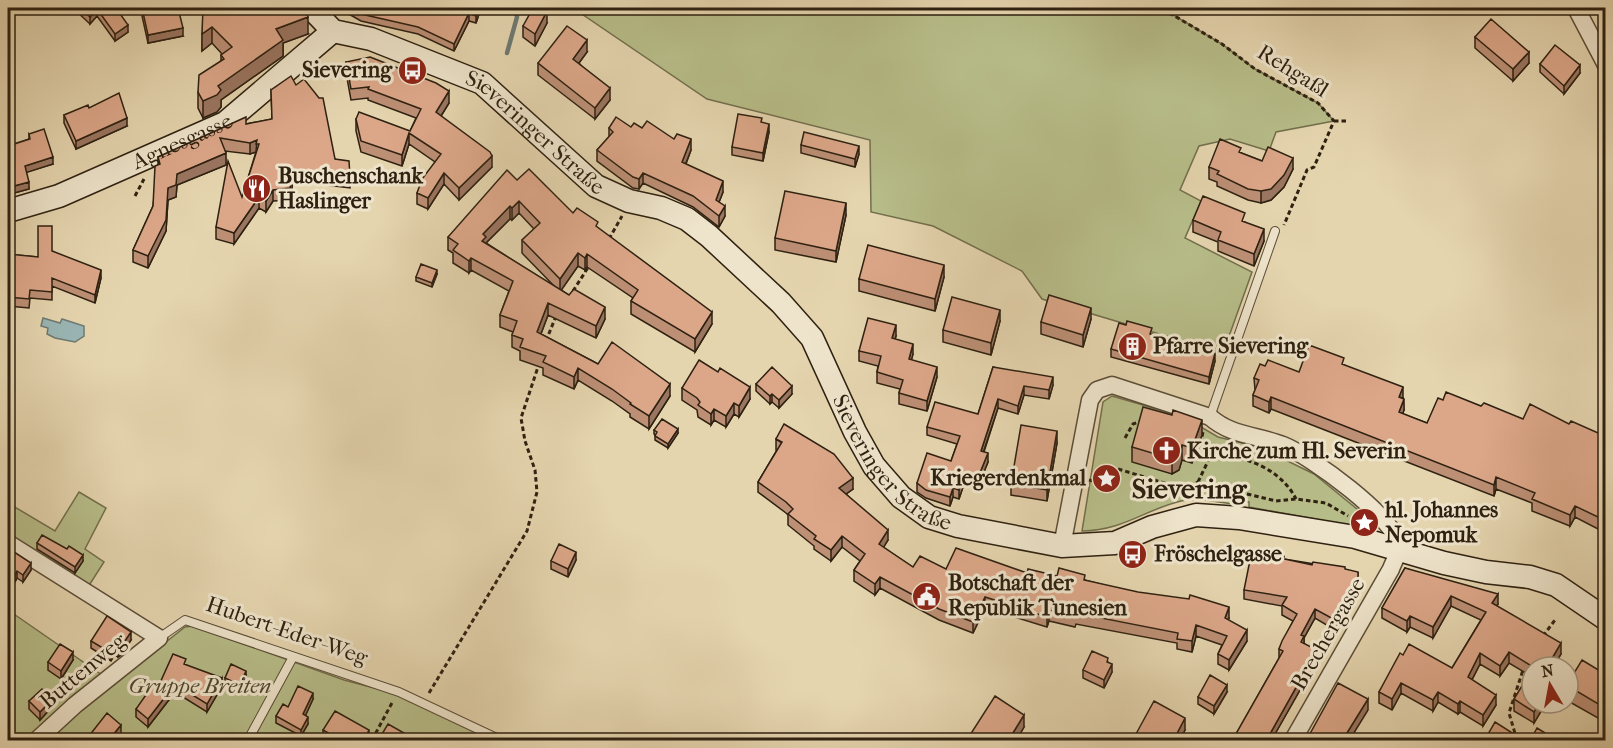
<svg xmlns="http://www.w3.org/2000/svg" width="1613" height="748" viewBox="0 0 1613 748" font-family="'IM FELL French Canon',serif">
<rect width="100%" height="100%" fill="#e5d5af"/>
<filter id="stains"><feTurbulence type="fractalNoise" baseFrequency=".00333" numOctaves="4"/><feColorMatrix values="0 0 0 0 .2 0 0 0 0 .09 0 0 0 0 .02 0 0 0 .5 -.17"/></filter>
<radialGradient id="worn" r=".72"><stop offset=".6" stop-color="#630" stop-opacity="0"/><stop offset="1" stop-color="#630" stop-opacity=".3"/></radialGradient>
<path fill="#b7bd89" stroke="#726f4d" stroke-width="1.5" d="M573,8h593l-1,2 57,34 33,25 63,34 16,18 -58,11 -7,19 -39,-12 -31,7 -19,44 21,11 -16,37 67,34 -29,81 -181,-54 -20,-28 -89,-45 -62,-14 -1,-72 -163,-41z
M1112,396l72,21 34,20 41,10 55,27 59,48 -4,7 -120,-22v-5l-15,-2 -1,4c-17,-2 -35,-7 -52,-3 -37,9 -57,29 -99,30l21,-129z
M79,492l27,16 -21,41 19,13 -16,25 -80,-34v-50l47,28z
M8,610l94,65 -73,65h-17l-4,-5z
M193,626l151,54 53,14 94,46h-445l25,-23 114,-90z"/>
<path fill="#99b6b5" stroke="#6e7a73" stroke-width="1.5" d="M43,318l17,5 2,-4 22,7v10l-9,6 -20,-4 -8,-4 1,-6 -7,-2z"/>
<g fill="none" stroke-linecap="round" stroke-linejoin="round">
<path stroke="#6e7a73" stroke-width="4.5" d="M507,53l10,-36 -2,-9"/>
<defs>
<path id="lane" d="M1210,417l65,-186
M159,638l26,-18 214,72 102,48
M248,740l45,-83"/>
<path id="street" d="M1576,8l30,57
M8,543l151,95 -84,67 -38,35
M1062,546l28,-146 7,-10 15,-5 98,32c21,19 48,18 73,28 26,10 115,74 116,102 0,6 -6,16 -8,22l-98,171"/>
<g id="secondary">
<path id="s1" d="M311,8l22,23 38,8 111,44 114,103 33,15 32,7 26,11 22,17 72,67 31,35 43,94 19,34 27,31 28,20 29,9 104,20 53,-3 37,-16 44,-12 43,3 116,19 89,26 42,9 44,5 26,8 50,34"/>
<path id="s2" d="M8,211l51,-15 166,-73 108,-92"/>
</g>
</defs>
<use href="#lane" stroke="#5c4e38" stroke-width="10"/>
<use href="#street" stroke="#5c4e38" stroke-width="19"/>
<use href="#secondary" stroke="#2e2111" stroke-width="25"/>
<path stroke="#2e2111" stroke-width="3" stroke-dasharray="4.5 3" stroke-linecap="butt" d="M1155,8l18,7 49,29 33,25 63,34 16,18 -20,46 -7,3 -23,55
M1334,121h13
M135,196l9,-17
M609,239l13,-23
M573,291l16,-25
M546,341l10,-25
M1125,438l8,-14 8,-3
M1210,457c33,-4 71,12 86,42
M1118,469l66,20 14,-7 78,19 20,-2 30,4 22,13
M1089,480l22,5
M1198,482l12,-25 -2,-11 -7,-4 2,-10
M1543,636l12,-16
M429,693l98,-162 10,-39 -2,-22 -10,-29 -4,-23 18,-54
M372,740l21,-39
M1517,740l-8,-27 14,-43"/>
<use href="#lane" stroke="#eee4cb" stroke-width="8"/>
<use href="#street" stroke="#eee4cb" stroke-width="16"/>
<use href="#secondary" stroke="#eee4cb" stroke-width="22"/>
</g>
<path fill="#bd9076" stroke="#2e2111" stroke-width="1.5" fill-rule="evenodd" d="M75,8h41l12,24 -13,9 -18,-25 -7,8 -15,-14z
M142,8l41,28 -35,7 -6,-27z
M203,8l105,26 -25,9v13l-62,44v7l-4,5 -14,6 -5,-10v-16l23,-31v-6l1,-1 -10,-11 -10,8z
M347,8h134l-5,15 -7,-2 -15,30 -36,-17 -57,-13 -14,-8z
M547,23l-12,23 -12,-9v-11z
M1475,37l54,26 -16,18 -38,-33z
M587,52l-8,11 31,37 -15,19 -57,-44v-12z
M346,62l103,41 -8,13 51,51 -33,33 -15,-16 -16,25 -11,-5v-11l18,-31 -26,-18 -7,22 -41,-14 -5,-21v-12l54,12 6,-13 -48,-18v-2l-17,2 -5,-27z
M1540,64l40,9 -16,21 -24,-22z
M271,90l64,69 15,17v12l-57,-7 -3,19 -17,1 -7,11 -7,-4 -25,36 -18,-5v-12l26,-30 14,-45 -6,2 -25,-3 1,14 -49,20 -1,12 -8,3 -2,31 -18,37 -15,-6v-12l20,-44 5,-42v-7l88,-33 26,-5z
M89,108l38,18 -51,23 -12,-26v-8z
M631,127l11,1 49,22 -5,14 37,28 -4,10 6,14 -6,11 -26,-20 -50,-24 -4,6 -6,-1 -36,-27v-11l12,-13v-9z
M769,132l-6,29 -31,-6v-8z
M29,134l24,30 -27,8 3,17 -15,4 -6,-23v-24l21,-7z
M801,145l58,9 -4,13 -54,-14z
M1241,153l21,8 31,8 -9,18 -13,13 -10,3 -13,-3 -31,-14v-4l-8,-3v-12z
M517,180l81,48 114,96 -17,28 -64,-38v-13l2,-3 -46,-31 -2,3 -7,-4 -17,24 44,29 -9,19 -48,-23 -7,19 57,30 72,32 -21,33 -19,-12v-3l-18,-13 -34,-21 -4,9 -31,-14v-7l-23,-8v-9l-8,-4v-12l1,-3 -13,-5v-12l9,-24 -38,-21 -2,3 -16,-10v-10l-5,-3v-13zM519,213l15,16 -12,11v13l33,34 -69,-44 24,-24 2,1z
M846,215l-10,47 -61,-12v-12z
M1193,220l52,2 19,19 -10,25 -36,-15v-9l-25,-10z
M52,251l49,27 -6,25 -43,-17v14l-22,-2 -1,10 -21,-2v-52l30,3z
M437,274l-5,13 -16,-6v-4z
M944,277l-9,34 -76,-20v-12z
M1091,319l-8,28 -42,-13v-12z
M1000,321l-9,34 -48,-13v-12z
M1152,334l63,27 -6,23 -98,-27v-8z
M896,336l-1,3 18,15 -2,6 26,17 -10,34 -28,-7v-11l1,-4 -23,-6v-11l1,-6 -19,-5v-10z
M1344,365l59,33 1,12 -2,4 25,9 16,-23 38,6 42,13 46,5 36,12v94l-3,-3 -2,3 -25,-13 -5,9 -38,-15v-8l-36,-14 -2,7 -223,-87 -2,4 -16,-7v-11l2,-5 -1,-12 11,-12 34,6z
M993,367l60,18 -4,14 -25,-4 -6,19 -20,-6 -14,44 4,10 -11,27 -13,-5 -5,15 -6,-2 -3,9 -24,-8 -9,-6v-9l34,-22 6,-17 -30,-9v-8l51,-13z
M756,384l36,10 -13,14 -7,-6 -2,2 -14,-13z
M682,388l68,11 -11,18 -5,-3 -8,13 -12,-7 -3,5 -13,-8 -1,-7 -15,-10z
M654,430l24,3 -10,15 -13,-8v-5l-1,-1z
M1202,435l-10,28 -10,-3 -3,10 -7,4 -40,-12v-15z
M776,439l77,50 -7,5 42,46 -5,7 30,20 144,9 28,4 144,38 -1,2 19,21 -18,29 -11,-6v-10l4,-9 -26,-9 -4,16 -15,-3v-6l-101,-19 -1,3 -26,-6 -2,6 -62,-19 -12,25 -34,-13 -59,-32 -5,7 -21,-14v-11l6,-9 -18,-14 -11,14 -17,-12v-3l-26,-21v-10l-2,-2 -28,-21v-10l19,-32h-1z
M1057,443l-10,58 -36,-6v-11z
M37,543l30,6 16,12 -8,12 -38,-24z
M8,548l23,22 -8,12 -6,-4 -2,4 -7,-5z
M1284,559l61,10 13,21 -23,40 -20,-12 -11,20v5l13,17 -46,81h-39l47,-83v-9l14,-28 -11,-6v-9l-38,-7v-9z
M576,560l-8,17 -17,-8v-8z
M1405,568l93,36 -1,2 64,48 -8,13h-21v36h14l-12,20 -20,-12v-12l15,-24 -20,-12 -9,13 -20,-12 -8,16 24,25 -13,21 -23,-14 -2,2 -20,-12 -5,9 -32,-18 -9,17 -13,-7v-11l24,-37 49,13 29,-48 -30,-14 -18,32 -23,-11 -3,5 -25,-14v-10z
M131,640l-10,15 -3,2 -4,-2 -3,6 -20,-13v-7z
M73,660l-12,19 -13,-9v-8z
M1108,662l4,10 -8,16 -21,-10v-8z
M186,665l36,21 -15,26 -32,-20 -27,35 -12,-10v-8l23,-24z
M1605,674v48l-37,-21v-18z
M246,675l-6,14 -15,-7v-4z
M1227,692l-13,22 -16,-10v-7z
M313,699l-8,17 3,8 -7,12 -25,-13v-7l12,-9z
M29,701l24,5 -13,14 -11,-11z
M1024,727l-8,14h-46v-6z
M323,730l46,8 -1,3h-40l-5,-3z
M1185,730l-6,11h-43v-7z
M382,734l36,7h-36z"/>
<path fill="#9a7560" stroke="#2e2111" stroke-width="1.5" d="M479,8h2l-5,15v-7z
M97,9v7l-7,8v-7z
M547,11v12l-12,23v-12z
M469,13v8l-15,30v-7z
M308,17v17l-25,9v13l-62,44v7l-4,5 -14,6v-17l73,-72z
M128,25v7l-13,9v-7z
M212,27v16l-10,8v-17z
M183,28v8l-35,7v-8z
M587,40v12l-14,19v-12z
M1529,52v11l-16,18v-12z
M1580,65v8l-16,21v-8z
M610,88v12l-15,19v-11z
M449,91v12l-13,21v-12z
M127,118v8l-51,23v-8z
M769,124v8l-6,29v-8z
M409,133v11l-7,22v-11z
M691,139v11l-9,23v-11z
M257,140l-1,12 -6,2v-11z
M859,146v8l-4,13v-8z
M226,153v12l-49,20 -1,12 -8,3 -2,31 -18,37v-12l20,-68 9,-14z
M492,156v11l-33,33v-12z
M53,157v7l-28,9v-7z
M1293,158v11l-9,18 -13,13 -10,3v-12z
M293,170v11l-3,19v-12z
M444,173v11l-16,25v-11z
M643,173v10l-4,6v-10z
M723,181v11l-7,18v-10z
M29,182v7l-15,4v-7z
M273,190v11l-7,11v-11z
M259,197v11l-25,36v-11z
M519,201v12l-7,7v-12z
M846,203v12l-10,47v-11z
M510,206v13l-24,24 -4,10 1,-19z
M725,206v10l-6,11v-11z
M1264,229v12l-10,25v-12z
M578,253v13l-18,26v-13z
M587,254v13l-2,3v-12z
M471,258v12l-2,3v-12z
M944,265v12l-9,34v-12z
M101,270v8l-6,25v-8z
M437,270v4l-5,13v-4z
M548,303v12l-11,29v-12z
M605,307v12l-9,19v-12z
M1091,308v11l-8,28v-12z
M1000,310v11l-9,34v-12z
M712,312v12l-17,28v-13z
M896,325v11l-4,13v-11z
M913,344v10l-4,16v-11z
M1215,353v8l-6,23v-7z
M937,367v10l-10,34v-10z
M578,368v12l-4,9v-12z
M1053,377v8l-4,14v-9z
M670,384v12l-21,33v-13z
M792,386v8l-13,14v-8z
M1024,386v9l-6,19v-8z
M750,387v12l-11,18v-11z
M1403,387v11l-4,-1z
M772,394v8l-2,2v-8z
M1271,397v12l-2,4v-11z
M998,399v9l-17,51v-8z
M1404,399v11l-5,14v-12z
M734,403v11l-8,13v-11z
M714,409v11l-3,5v-11z
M1202,420v15l-10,28v-15z
M678,429v4l-10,15v-4z
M1057,431v12l-10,58v-11z
M1182,445v15l-3,10 -7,4v-15z
M988,453v9l-11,27v-9z
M964,475v9l-5,15v-9z
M1496,477v12l-2,7v-11z
M853,478v11l-14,10v-11z
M13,487v7l-5,10v-7z
M953,488v9l-3,9v-9z
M10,506v7l-2,3v-7z
M1575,506v11l-5,9v-11z
M1602,515v12l-2,3v-12z
M888,530v10l-9,15v-11z
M842,536v11l-11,14v-11z
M576,552v8l-8,17v-8z
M83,555v6l-8,12v-6z
M31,563v7l-8,12v-7z
M17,571v7l-2,4v-7z
M1358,572v18l-23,40v-10z
M880,577v11l-5,7v-11z
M1498,594v10l-6,9v-10z
M1451,596v10l-18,32v-11z
M985,597v11l-12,25v-11z
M1229,607v11l-4,11v-11z
M1315,609v9l-11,20v8l-3,5v-16z
M1049,610v11l-2,6v-10z
M1410,616v11l-3,5v-11z
M1196,625v11l-4,16v-11z
M1247,630v11l-18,29v-10z
M131,632v8l-10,15 -3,2v-8z
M1561,643v11l-8,13h-6z
M114,647v8l-3,6v-8z
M1317,650v10l-46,81h-5z
M73,652v8l-12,19v-8z
M1509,652v11l-9,13v-10z
M1480,653v11l-12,23v-10z
M1112,664v8l-8,16v-8z
M246,671v4l-6,14v-4z
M222,678v8l-15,26v-8z
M1401,683v10l-9,17v-11z
M175,684v8l-27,35v-8z
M1227,685v7l-13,22v-8z
M1438,692v10l-5,9v-11z
M313,693v6l-10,22v-7z
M1496,695v10l-13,21v-11z
M53,699v7l-13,14v-8z
M1368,699v11l-19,31h-7z
M1460,701v11l-2,2v-10z
M1539,703h7l-12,20v-11z
M1024,715v12l-8,14h-8z
M308,717v7l-7,12v-6z
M1185,718v12l-6,11h-6z
M121,725v8l-6,8h-7z
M369,730v8l-1,3h-5z"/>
<path fill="#dca789" stroke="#2e2111" stroke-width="1.5" d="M80,8h36l12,17 -13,9 -18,-25 -7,8z
M142,8h36l5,20 -35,7z
M203,8h101l4,9 -32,12 7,11 -65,46 3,4 -4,5 -14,6 -5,-9 1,-17 25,-16 -3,-4 11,-8 -20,-20 -10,7z
M350,8h129l-3,8 -7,-3 -15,31 -36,-17 -57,-13z
M533,8h8l6,3 -12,23 -12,-8z
M1491,19l38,33 -16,17 -38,-32z
M567,26l20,14 -14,19 37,29 -15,20 -57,-45z
M1555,45l25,20 -16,21 -24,-22z
M370,57l66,26 13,8 -13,21 54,40 2,4 -33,32 -15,-15 -16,25 -11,-5 5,-14 19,-25 -32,-21 -7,22 -41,-14 -5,-22 3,-7 51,19 11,-22 -53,-20 1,-2 -18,2 -5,-27z
M291,76l5,9 8,-6 15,19h4l12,61 14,2 1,15 -57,-6 -3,18 -17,2 -7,11 -7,-4 -25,36 -18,-6 12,-66 14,36 17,-53h-3l1,-4 -7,3 -30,-5 6,15 -49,21 -1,11 -8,3 -2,32 -18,36 -15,-6 20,-44 2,-40 5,-2 -2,-7 88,-40v7l26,-5 -1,-29z
M119,93l8,25 -51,23 -12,-26 24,-10 1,3z
M738,114l24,4 -1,4 8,2 -6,29 -31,-6z
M616,117l15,10 3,-4 8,5 5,-7 27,18 3,-5 14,5 -9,23 41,19 -7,19 9,6 -6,10 -26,-20 -50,-23 -4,6 -6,-2 -36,-27 16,-18 -4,-4z
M44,129l9,28 -28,9 4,16 -15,4 -6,-23v-17l22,-7 -1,-5z
M804,132l55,14 -4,13 -54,-14z
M1220,139l21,9 -2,4 23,9 6,-14 25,11 -9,17 -13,14 -10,2 -13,-2 -31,-15 2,-3 -10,-4z
M529,169l44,44 4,-5 21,14 -2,4 116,86 -17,27 -64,-38 7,-11 -51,-36 -2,4 -7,-5 -18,26 -38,-39 18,-17 -21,-22 -7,7 -2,-2 -27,28 3,3 -4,4 87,54 5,-6 31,18 -9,19 -48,-23 -11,29 61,32 14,-22 58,42 -21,32 -19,-12 1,-1 -19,-14 -34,-21 -4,9 -31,-15 3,-6 -26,-9 3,-8 -11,-4 5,-14 -17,-6 13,-34 -42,-23 -2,3 -16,-11 5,-6 -10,-7 59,-67 10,10z
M785,191l61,12 -10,48 -61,-13z
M1203,196l42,17 -3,8 22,8 -10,25 -36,-14 3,-8 -28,-12z
M38,226h14v25l49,19 -6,25 -43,-17v14l-22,-2 -1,9 -21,-2v-43l30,3z
M868,245l76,20 -9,34 -76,-20z
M421,264l16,6 -5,13 -16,-6z
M1049,295l42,13 -8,27 -42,-13z
M952,297l48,13 -9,33 -48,-13z
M868,318l28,7 -4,13 21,6 -4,15 28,8 -10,34 -28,-8 4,-13 -26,-8 4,-16 -22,-5z
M1127,321l25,7 -2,6 65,19 -6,24 -98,-28 8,-26 7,2z
M1309,345l35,13 -2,6 61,23 -4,10 5,2 -5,13 28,11 11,-25 5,2 3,-8 35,14 3,-3 39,16 7,-15 39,20 2,-3 34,15v13l-1,4 1,1v65l-3,-4 -2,3 -25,-12 -5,9 -38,-16 3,-6 -39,-16 -2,8 -223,-88 -2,5 -16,-7 6,-15 -5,-2 6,-14 5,2 3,-6 31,12z
M699,360l19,12 2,-4 30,19 -11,19 -5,-3 -8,13 -12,-7 -3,5 -13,-9 2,-3 -3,-4 -15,-10z
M772,367l20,19 -13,14 -7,-6 -2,2 -14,-12z
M993,367l60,10 -4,13 -25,-4 -6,20 -20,-7 -17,52 7,2 -11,27 -13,-5 -5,15 -6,-2 -3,9 -24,-7 -9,-7 10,-30 24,8 9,-25 -33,-9 8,-25 43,12z
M1143,407l29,8 1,-5 29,10 -10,28 -10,-3 -3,10 -7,4 -40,-12z
M662,419l16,10 -10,15 -13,-8 2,-4 -3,-2z
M784,424l50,30 19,24 -14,10 49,42 -9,14 34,23 7,-11 26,13 10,-21 71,25 1,-4 29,7 2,-8 26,7 -1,5 54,12 51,7 1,-4 39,12 -4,11 22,12 -18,30 -11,-6 9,-18 -31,-11 -4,16 -15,-2 1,-6 -102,-20 -1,3 -26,-6 -2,7 -62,-20 -12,25 -34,-13 -59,-32 -5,7 -21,-14 11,-16 -23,-18 -11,14 -17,-11 2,-3 -28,-22 5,-5 -7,-7 -28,-20 24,-40 -6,-3z
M1021,425l36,6 -10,59 -36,-6z
M8,483l5,4 -5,10z
M42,535l25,14 2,-3 14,9 -8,12 -38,-24z
M559,544l17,8 -8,17 -17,-8z
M8,548l23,15 -8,12 -6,-4 -2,4 -7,-5z
M1252,550l32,6v3l28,6 1,-3 32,5v2l13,3v8l-23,40 -20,-11 -14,26 3,1 -3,6 16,8 -51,91h-34l51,-90 -4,-2 3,-8 15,-27 -15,-9 5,-8 -43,-7z
M1405,568l93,26 -6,9 69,40 -14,24h-14l-24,-15 -9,14 -20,-13 -12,24 28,18 -13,20 -23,-14 -2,3 -20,-12 -5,8 -32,-17 -9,16 -13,-7 21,-39 3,2 6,-11 43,24 34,-56 -35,-16 -18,31 -23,-11 -3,5 -25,-13z
M107,616l24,16 -10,15 -3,2 -4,-2 -3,6 -20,-12z
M60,644l13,8 -12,19 -13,-9z
M1092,651l16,7 -1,4 5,2 -8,16 -21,-10z
M173,654l13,5 -2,5 38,14 -15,26 -32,-20 -27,35 -12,-10 19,-27 4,3z
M1582,660l23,14v34l-37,-22v-3z
M231,664l15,7 -6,14 -15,-7z
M1532,670v33h7l-5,9 -20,-13z
M1210,675l17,10 -13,21 -16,-9z
M1338,683l30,16 -26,42h-36z
M298,686l15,7 -10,21 5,3 -7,13 -25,-14 7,-12 5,3z
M42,689l11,10 -13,13 -11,-11z
M995,696l29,19 -16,26h-29l-9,-6z
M1154,701l31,17 -12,23h-26l-11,-7z
M335,711l34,19 -6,11h-21l-19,-11z
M107,713l14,12 -13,16h-23z
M1495,722l30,19h-41z
M388,724l30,17h-25l-11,-7z
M1537,728l21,13h-28z"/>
<defs>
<symbol id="bus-disc" viewBox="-11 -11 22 22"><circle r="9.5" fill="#8f2418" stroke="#eee4cb"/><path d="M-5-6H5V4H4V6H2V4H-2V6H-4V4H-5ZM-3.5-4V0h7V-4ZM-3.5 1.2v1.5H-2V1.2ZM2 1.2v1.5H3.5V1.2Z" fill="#fff"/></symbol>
<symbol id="restaurant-disc" viewBox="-11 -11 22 22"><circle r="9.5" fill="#8f2418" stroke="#eee4cb"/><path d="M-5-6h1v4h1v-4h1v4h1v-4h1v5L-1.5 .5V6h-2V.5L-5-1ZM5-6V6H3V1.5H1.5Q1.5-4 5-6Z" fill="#fff"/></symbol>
<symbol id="building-disc" viewBox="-11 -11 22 22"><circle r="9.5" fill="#8f2418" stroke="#eee4cb"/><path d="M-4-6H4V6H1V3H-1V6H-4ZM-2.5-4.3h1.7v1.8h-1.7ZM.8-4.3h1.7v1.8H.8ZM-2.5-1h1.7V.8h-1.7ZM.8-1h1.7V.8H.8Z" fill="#fff"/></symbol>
<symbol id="church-disc" viewBox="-11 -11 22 22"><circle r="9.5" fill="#8f2418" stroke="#eee4cb"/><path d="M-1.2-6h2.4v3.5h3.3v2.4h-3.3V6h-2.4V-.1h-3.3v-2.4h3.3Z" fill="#fff"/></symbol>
<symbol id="sight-disc" viewBox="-11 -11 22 22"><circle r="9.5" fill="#8f2418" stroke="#eee4cb"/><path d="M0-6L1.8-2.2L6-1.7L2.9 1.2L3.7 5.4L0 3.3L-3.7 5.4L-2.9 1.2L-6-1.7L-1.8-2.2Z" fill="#fff"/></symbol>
<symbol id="civic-disc" viewBox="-11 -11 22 22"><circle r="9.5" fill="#8f2418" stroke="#eee4cb"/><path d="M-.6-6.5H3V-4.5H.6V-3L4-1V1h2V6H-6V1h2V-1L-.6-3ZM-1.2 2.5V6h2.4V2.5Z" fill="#fff"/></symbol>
</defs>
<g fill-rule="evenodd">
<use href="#bus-disc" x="396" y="54" width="33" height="33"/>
<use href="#restaurant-disc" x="240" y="172" width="33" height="33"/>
<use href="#building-disc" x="1116" y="330" width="33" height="33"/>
<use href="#church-disc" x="1150" y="434" width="33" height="33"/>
<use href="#sight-disc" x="1090" y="462" width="33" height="33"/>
<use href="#sight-disc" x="1348" y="506" width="33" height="33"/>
<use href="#bus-disc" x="1116" y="538" width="33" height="33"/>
<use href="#civic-disc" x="910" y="580" width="33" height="33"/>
</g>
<g text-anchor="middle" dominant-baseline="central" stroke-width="6" stroke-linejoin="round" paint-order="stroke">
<g font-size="22" font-weight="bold" fill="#2e2111" stroke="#eee4cb" text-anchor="start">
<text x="392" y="70" text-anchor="end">Sievering</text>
<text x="278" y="176">Buschenschank<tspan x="278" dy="25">Haslinger</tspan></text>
<text x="1153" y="346">Pfarre Sievering</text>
<text x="1187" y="451">Kirche zum Hl. Severin</text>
<text x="1086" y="478" text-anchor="end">Kriegerdenkmal</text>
<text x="1385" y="510">hl. Johannes<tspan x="1385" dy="25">Nepomuk</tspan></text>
<text x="1154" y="554">Fröschelgasse</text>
<text x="948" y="583">Botschaft der<tspan x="948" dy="25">Republik Tunesien</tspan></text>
</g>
<g font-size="22" fill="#2e2111" stroke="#eee4cb">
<text transform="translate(1293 71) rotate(32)">Rehgaßl</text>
<text stroke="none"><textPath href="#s1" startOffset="262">Sieveringer Straße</textPath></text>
<text stroke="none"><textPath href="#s2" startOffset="188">Agnesgasse</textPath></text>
<text stroke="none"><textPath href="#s1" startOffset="766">Sieveringer Straße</textPath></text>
<text transform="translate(287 631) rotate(19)">Hubert-Eder-Weg</text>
<text transform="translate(1328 634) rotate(-60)">Brechergasse</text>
<text transform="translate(83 671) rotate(-40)">Buttenweg</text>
</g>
<g font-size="22" font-style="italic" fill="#50482f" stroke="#eee4cb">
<text x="200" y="686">Gruppe Breiten</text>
</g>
<g font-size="28" font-weight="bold" fill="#2e2111" stroke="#eee4cb">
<text x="1189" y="488">Sievering</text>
</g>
</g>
<rect width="1613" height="748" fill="none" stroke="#e5d5af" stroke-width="30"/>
<rect x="9" y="9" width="1595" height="730" fill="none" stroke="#2e2111" stroke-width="3"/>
<rect x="15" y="15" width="1583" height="718" fill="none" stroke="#2e2111" stroke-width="1.5"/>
<g transform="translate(1550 685) rotate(350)"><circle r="28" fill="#eee4cb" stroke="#a19681" stroke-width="1.5"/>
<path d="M0-4.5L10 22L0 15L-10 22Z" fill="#8f2418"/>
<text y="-9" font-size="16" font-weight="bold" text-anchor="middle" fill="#2e2111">N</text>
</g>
<rect width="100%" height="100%" filter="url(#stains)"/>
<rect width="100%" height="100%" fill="url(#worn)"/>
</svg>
